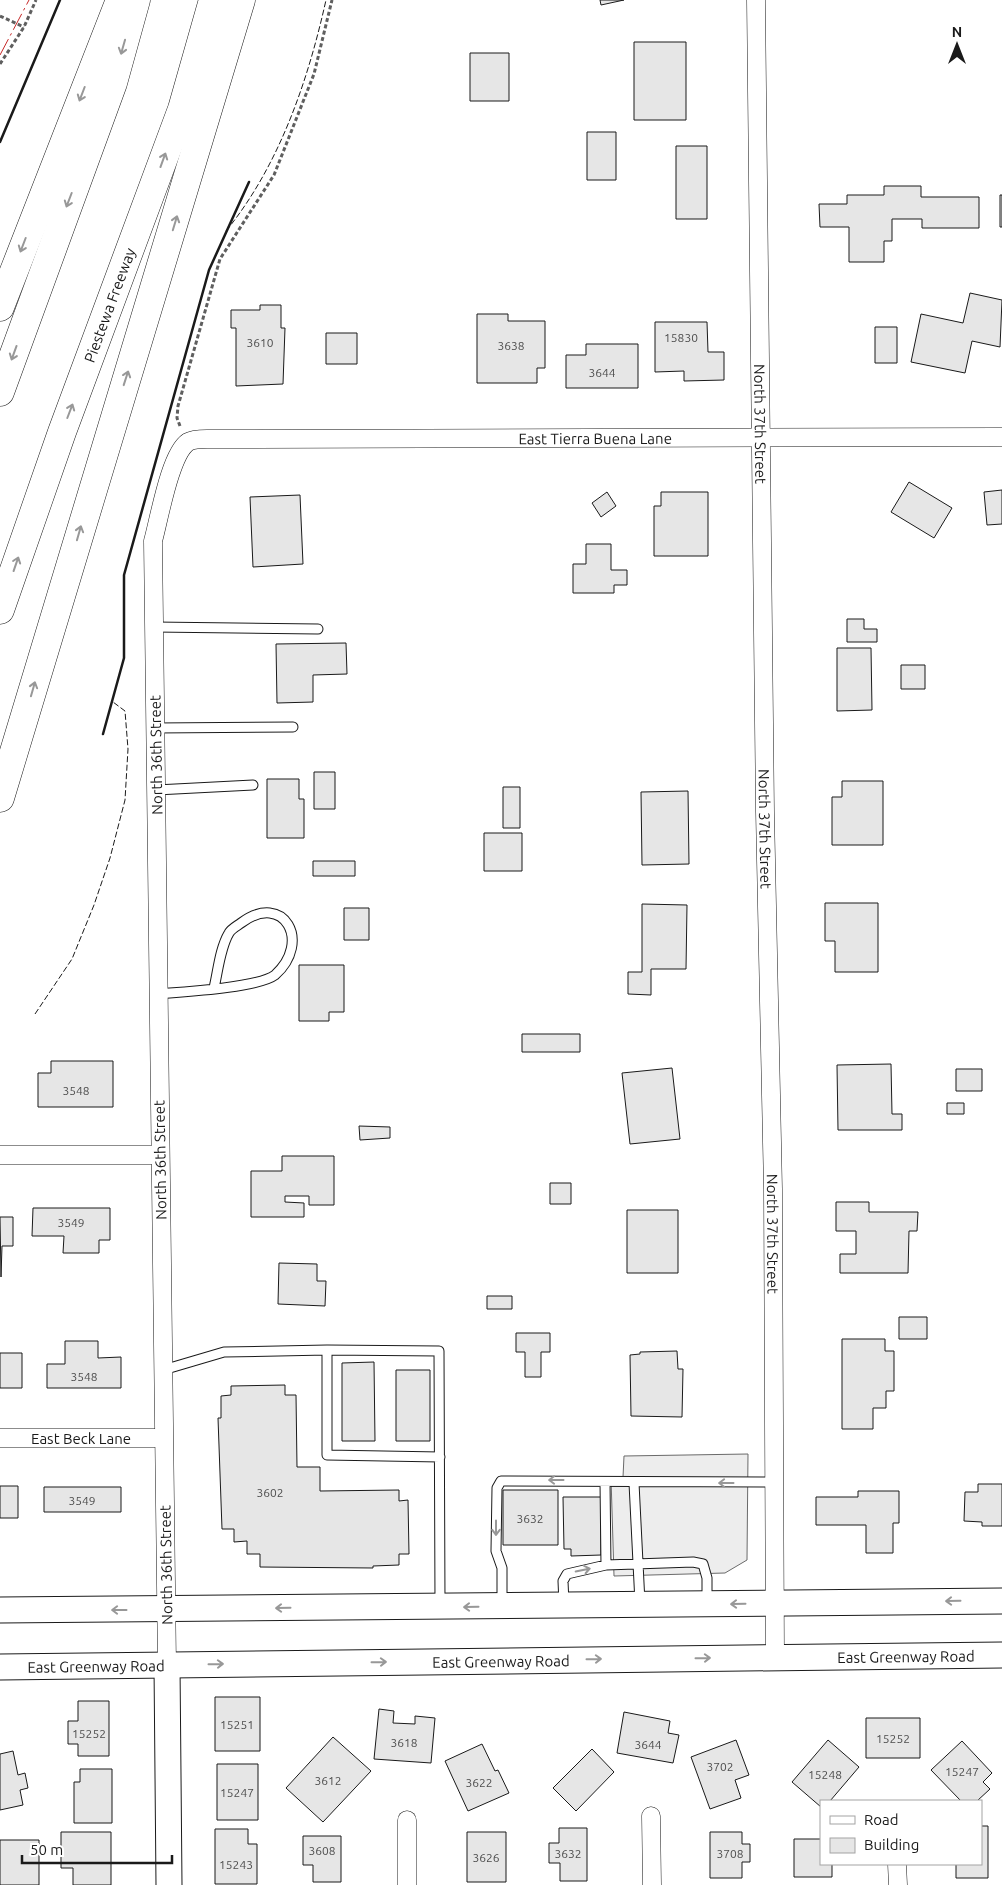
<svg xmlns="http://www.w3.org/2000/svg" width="1002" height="1885" viewBox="0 0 1002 1885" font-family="Ubuntu,sans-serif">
<rect width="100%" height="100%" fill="#fff"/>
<path fill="#ededed" stroke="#6a6a6a" d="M748,1454l-1,106 -22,13 -111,3 -3,-98 12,-1 1,-21z"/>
<path fill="#e6e6e6" stroke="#1a1a1a" d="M600,0h24l-23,5z
M634,42h52v78h-52z
M470,53h39v48h-39z
M587,132h29v48h-29z
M676,146h31v73h-31z
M884,186h37v11h58v31h-57v-9h-30v22h-8v21h-35v-35h-29l-1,-23h28v-9h37z
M1000,195h2v32h-2z
M970,293l32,7 -2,47 -28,-6 -7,32 -54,-11 10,-48 42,9z
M260,305h21v23h4l-2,56 -47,2v-58h-5v-18h29z
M477,314h31v7h37v47h-8v15h-60z
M655,322h52l1,30h16v28l-40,1v-10l-29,1z
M875,327h22v36h-22z
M326,333h31v31h-31z
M586,344h52v44h-72v-33h20z
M909,482l43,26 -18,30 -43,-26z
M1002,490v34l-15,1 -3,-33z
M607,492l9,14 -15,11 -9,-14z
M661,492h47v64h-54v-50h7z
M300,495l3,69 -50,3 -3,-70z
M586,544h25v26h16v15h-13v8h-41v-29h13z
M847,619h17v10h13v13h-30z
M346,643l1,31 -34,1v27l-36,1 -1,-59z
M837,648h34l1,62 -35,1z
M901,665h24v24h-24z
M314,772h21v37h-21z
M267,779h32v20h5v39h-37z
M842,781h41v64h-51v-48h10z
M503,787h17v41h-17z
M688,791l1,73 -47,1 -1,-73z
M484,833h38v38h-38z
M313,861h42v15h-42z
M825,903h53v69h-43v-31h-10z
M642,904l45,1 -1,64h-35v26l-23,-1v-22h14z
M344,908h25v32h-25z
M299,965h45v47h-15v9h-30z
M522,1034h58v18h-58z
M51,1061h62v46h-75v-34h13z
M891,1064l1,50h10v16h-64l-1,-65z
M672,1068l8,71 -50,5 -8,-71z
M956,1069h26v22h-26z
M947,1103h17v11h-17z
M359,1126l31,1v11l-30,2z
M282,1156h52v49h-25v-9h-24v6l19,1v14h-53v-46h31z
M550,1183h21v21h-21z
M836,1202h33v10h49l-1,19h-8l-1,42h-68v-19h16v-23h-20z
M33,1208h77v32h-11v13h-36l1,-17h-32z
M627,1210h51v63h-51z
M0,1217h13v29h-11l-1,31z
M279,1263l38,1v17h9l-1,25 -47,-2z
M487,1296h25v13h-25z
M899,1317h28v22h-28z
M516,1333h34v19h-9v25h-16v-25h-9z
M842,1339h43v12h9v40h-8v17h-13v21h-31z
M65,1341h33v17l23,-1v31h-74v-24h18z
M677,1351l1,18h5l-1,48 -51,-1 -1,-61 10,-1v-2z
M0,1353h22v35h-22z
M374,1362l1,79h-33v-78z
M396,1370h34v71h-34z
M285,1385v10h11l1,72h23v24l79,-1v11l9,-1 1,54h-10v11l-26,1v2l-113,-1v-13h-13v-13l-13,1v-13h-12l-4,-111h3v-22l10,-1v-9z
M978,1484h24v42h-20v-4l-18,-1 1,-29h13z
M0,1486h18v32h-18z
M44,1487h77v25h-77z
M503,1490h55v55h-55z
M858,1491h41v32h-6v30h-27v-28h-50v-28h42z
M563,1497h38v58l-30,1v-7h-7z
M215,1697h45v54h-45z
M78,1701h31v55h-31v-12h-10v-23h10z
M379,1709l15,2 -1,12 22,1v-8l20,2 -4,45 -57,-4z
M624,1712l46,9 -2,12 11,2 -6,28 -56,-10z
M866,1718h54v40h-54z
M333,1737l38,34 -48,51 -37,-34z
M736,1740l13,35 -14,5 6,18 -31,11 -19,-52z
M828,1740l31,27 -29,34h-9v6l-29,-25z
M962,1741l30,32 -9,9 7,7 -13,12h-16l-30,-31z
M482,1744l13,27 3,-1 11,23 -41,18 -23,-50z
M592,1749l22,23 -38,39 -23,-23z
M13,1751l5,24 7,-2 3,15 -8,2 3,15 -23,5v-56z
M217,1764h41v56h-41z
M80,1769h32v54h-38v-41h6z
M981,1826h7v52h-32v-14h25z
M559,1828h28v53h-27v-18h-11v-20h10z
M215,1829h33v15h9v40h-42z
M61,1832h50v53h-38v-17h-12z
M467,1832h39v50h-39z
M710,1832h32v12h8v18h-8v16h-32z
M303,1836h38v46h-28v-17h-10z
M794,1839h27v25h11v13h-38z
M0,1840h39v45h-39z"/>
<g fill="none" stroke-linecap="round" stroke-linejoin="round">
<defs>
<path id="lane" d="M154,627l164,2
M155,728l138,-1
M156,790l97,-5
M158,994c23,-2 100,-6 117,-19 37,-33 9,-84 -34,-52 -4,3 -10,6 -12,10 -9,15 -11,38 -15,55
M163,1370l61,-18 103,-2
M440,1457l-113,-2v-105l112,1 1,253
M634,1483l6,120
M606,1565l87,-3 10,2 4,14v23
M564,1604l-1,-23 4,-7 39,-9 -1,-83
M502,1605v-37l-6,-17 1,-63 4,-7 273,1"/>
<g id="street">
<path id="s1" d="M756,0l9,812 8,377 2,468"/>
<path d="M0,1155h160"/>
<path id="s2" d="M0,1438h163"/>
<path id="s3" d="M167,1665l-14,-1124c6,-21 17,-87 35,-99 5,-3 13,-3 19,-3l795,-2"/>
<path d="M651,1816l1,69"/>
<path d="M407,1820v65"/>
<path d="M897,1864l1,21"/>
</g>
<g id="secondary">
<path d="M0,1610l1002,-9"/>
<path d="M167,1665l2,220"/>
<path id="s4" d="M0,1667l1002,-12"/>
</g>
<g id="highway">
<path d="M0,307l120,-307"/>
<path d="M0,392l113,-309 23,-83"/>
<path id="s5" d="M0,610l62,-178 120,-323 31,-109"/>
<path d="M0,798l241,-798"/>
</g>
</defs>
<use href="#lane" stroke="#1a1a1a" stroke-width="11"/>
<use href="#street" stroke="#1a1a1a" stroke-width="19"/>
<use href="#secondary" stroke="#1a1a1a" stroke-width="27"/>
<use href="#highway" stroke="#1a1a1a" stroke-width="29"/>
<path stroke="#5f5f5f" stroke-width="3" stroke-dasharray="4 2.5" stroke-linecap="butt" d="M0,16l24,11
M0,64l24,-37 12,-27
M180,426l-3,-8 1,-12 42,-147 54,-84 40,-101 18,-74"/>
<use href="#lane" stroke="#fff" stroke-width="9"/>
<use href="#street" stroke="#fff" stroke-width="18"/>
<use href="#secondary" stroke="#fff" stroke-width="25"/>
<use href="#highway" stroke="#fff" stroke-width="28"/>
<path stroke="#1a1a1a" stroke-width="1" stroke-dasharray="6 2.5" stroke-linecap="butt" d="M226,231c53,-65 82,-150 100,-231
M35,1014l37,-55 22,-54 16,-47 15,-58 3,-51 -3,-38 -12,-9"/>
<path stroke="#1a1a1a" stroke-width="2.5" d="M0,142l60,-142
M103,734l21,-76v-83l85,-305 40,-88"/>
<path stroke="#c62828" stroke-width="1" stroke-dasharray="18 4 2.5 4" stroke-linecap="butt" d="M0,55l29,-55"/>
</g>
<defs><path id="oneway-shaft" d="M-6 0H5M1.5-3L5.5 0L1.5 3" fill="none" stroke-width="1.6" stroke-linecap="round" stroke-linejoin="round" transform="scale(1.25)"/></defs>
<g stroke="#989898">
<use href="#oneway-shaft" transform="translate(123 47) rotate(106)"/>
<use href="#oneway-shaft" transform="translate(82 94) rotate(111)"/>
<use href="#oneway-shaft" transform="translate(163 160) rotate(-70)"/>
<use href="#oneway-shaft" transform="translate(69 200) rotate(111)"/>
<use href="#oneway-shaft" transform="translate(175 223) rotate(-73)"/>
<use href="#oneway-shaft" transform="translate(23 245) rotate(111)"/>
<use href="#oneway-shaft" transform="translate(14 353) rotate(110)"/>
<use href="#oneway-shaft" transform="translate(126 378) rotate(-72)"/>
<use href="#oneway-shaft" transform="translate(70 411) rotate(-69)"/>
<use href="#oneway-shaft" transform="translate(79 533) rotate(-74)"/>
<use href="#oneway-shaft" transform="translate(16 564) rotate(-71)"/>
<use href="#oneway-shaft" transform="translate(33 689) rotate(-74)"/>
<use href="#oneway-shaft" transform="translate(556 1480) rotate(180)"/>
<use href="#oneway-shaft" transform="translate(726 1483) rotate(180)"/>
<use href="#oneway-shaft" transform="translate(496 1528) rotate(90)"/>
<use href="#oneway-shaft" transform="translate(583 1570) rotate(-12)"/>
<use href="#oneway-shaft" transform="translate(953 1601) rotate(179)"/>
<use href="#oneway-shaft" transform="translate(738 1604) rotate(179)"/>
<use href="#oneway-shaft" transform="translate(471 1607) rotate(179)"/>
<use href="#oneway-shaft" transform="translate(283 1608) rotate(179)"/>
<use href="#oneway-shaft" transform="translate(119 1610) rotate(-180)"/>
<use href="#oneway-shaft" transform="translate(703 1658) rotate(-1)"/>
<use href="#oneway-shaft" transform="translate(594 1659) rotate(-1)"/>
<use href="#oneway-shaft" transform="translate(379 1662) rotate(-1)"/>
<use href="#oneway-shaft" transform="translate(216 1664) rotate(-1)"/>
</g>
<g text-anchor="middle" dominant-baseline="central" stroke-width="4" stroke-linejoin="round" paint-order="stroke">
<g font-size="12" fill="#4d4d4d">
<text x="681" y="337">15830</text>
<text x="260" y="342">3610</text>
<text x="511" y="345">3638</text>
<text x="602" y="372">3644</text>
<text x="76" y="1090">3548</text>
<text x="71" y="1222">3549</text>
<text x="84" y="1376">3548</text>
<text x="270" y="1492">3602</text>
<text x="82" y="1500">3549</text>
<text x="530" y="1518">3632</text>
<text x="237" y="1724">15251</text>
<text x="89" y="1733">15252</text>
<text x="893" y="1738">15252</text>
<text x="404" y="1742">3618</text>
<text x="648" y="1744">3644</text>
<text x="720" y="1766">3702</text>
<text x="962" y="1771">15247</text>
<text x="825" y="1774">15248</text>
<text x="328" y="1780">3612</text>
<text x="479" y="1782">3622</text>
<text x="237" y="1792">15247</text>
<text x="322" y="1850">3608</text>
<text x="568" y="1853">3632</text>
<text x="730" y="1853">3708</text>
<text x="486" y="1857">3626</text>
<text x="236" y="1864">15243</text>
</g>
<g font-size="15" fill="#1a1a1a" stroke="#fff">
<text stroke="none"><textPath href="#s5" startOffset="324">Piestewa Freeway</textPath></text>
<text stroke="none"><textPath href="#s1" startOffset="424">North 37th Street</textPath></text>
<text stroke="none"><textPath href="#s3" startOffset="1638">East Tierra Buena Lane</textPath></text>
<text transform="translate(156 755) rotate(-91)">North 36th Street</text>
<text stroke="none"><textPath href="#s1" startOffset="829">North 37th Street</textPath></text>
<text transform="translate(160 1160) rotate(-91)">North 36th Street</text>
<text stroke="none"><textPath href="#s1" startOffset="1234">North 37th Street</textPath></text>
<text stroke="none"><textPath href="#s2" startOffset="81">East Beck Lane</textPath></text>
<text transform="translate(166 1565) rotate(-91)">North 36th Street</text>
<text stroke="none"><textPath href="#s4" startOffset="906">East Greenway Road</textPath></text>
<text stroke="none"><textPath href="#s4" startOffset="501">East Greenway Road</textPath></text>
<text stroke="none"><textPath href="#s4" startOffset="96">East Greenway Road</textPath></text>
</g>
</g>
<rect x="820" y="1800" width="162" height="65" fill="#ffffff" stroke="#a3a3a3"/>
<rect x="830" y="1816" width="25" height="8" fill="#ffffff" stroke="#a3a3a3"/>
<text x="864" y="1825" font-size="15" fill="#1a1a1a">Road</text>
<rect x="830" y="1838" width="25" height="15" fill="#e6e6e6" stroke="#a3a3a3"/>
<text x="864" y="1850" font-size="15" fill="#1a1a1a">Building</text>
<g transform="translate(957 45)" stroke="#ffffff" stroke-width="4" paint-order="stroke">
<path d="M0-4L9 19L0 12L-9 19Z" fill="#1a1a1a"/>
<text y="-8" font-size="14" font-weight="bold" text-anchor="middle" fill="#1a1a1a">N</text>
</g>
<path d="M22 1855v8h150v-8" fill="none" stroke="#1a1a1a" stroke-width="2.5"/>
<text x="30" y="1855" font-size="15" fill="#1a1a1a" stroke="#ffffff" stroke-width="4" paint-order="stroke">50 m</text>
</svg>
